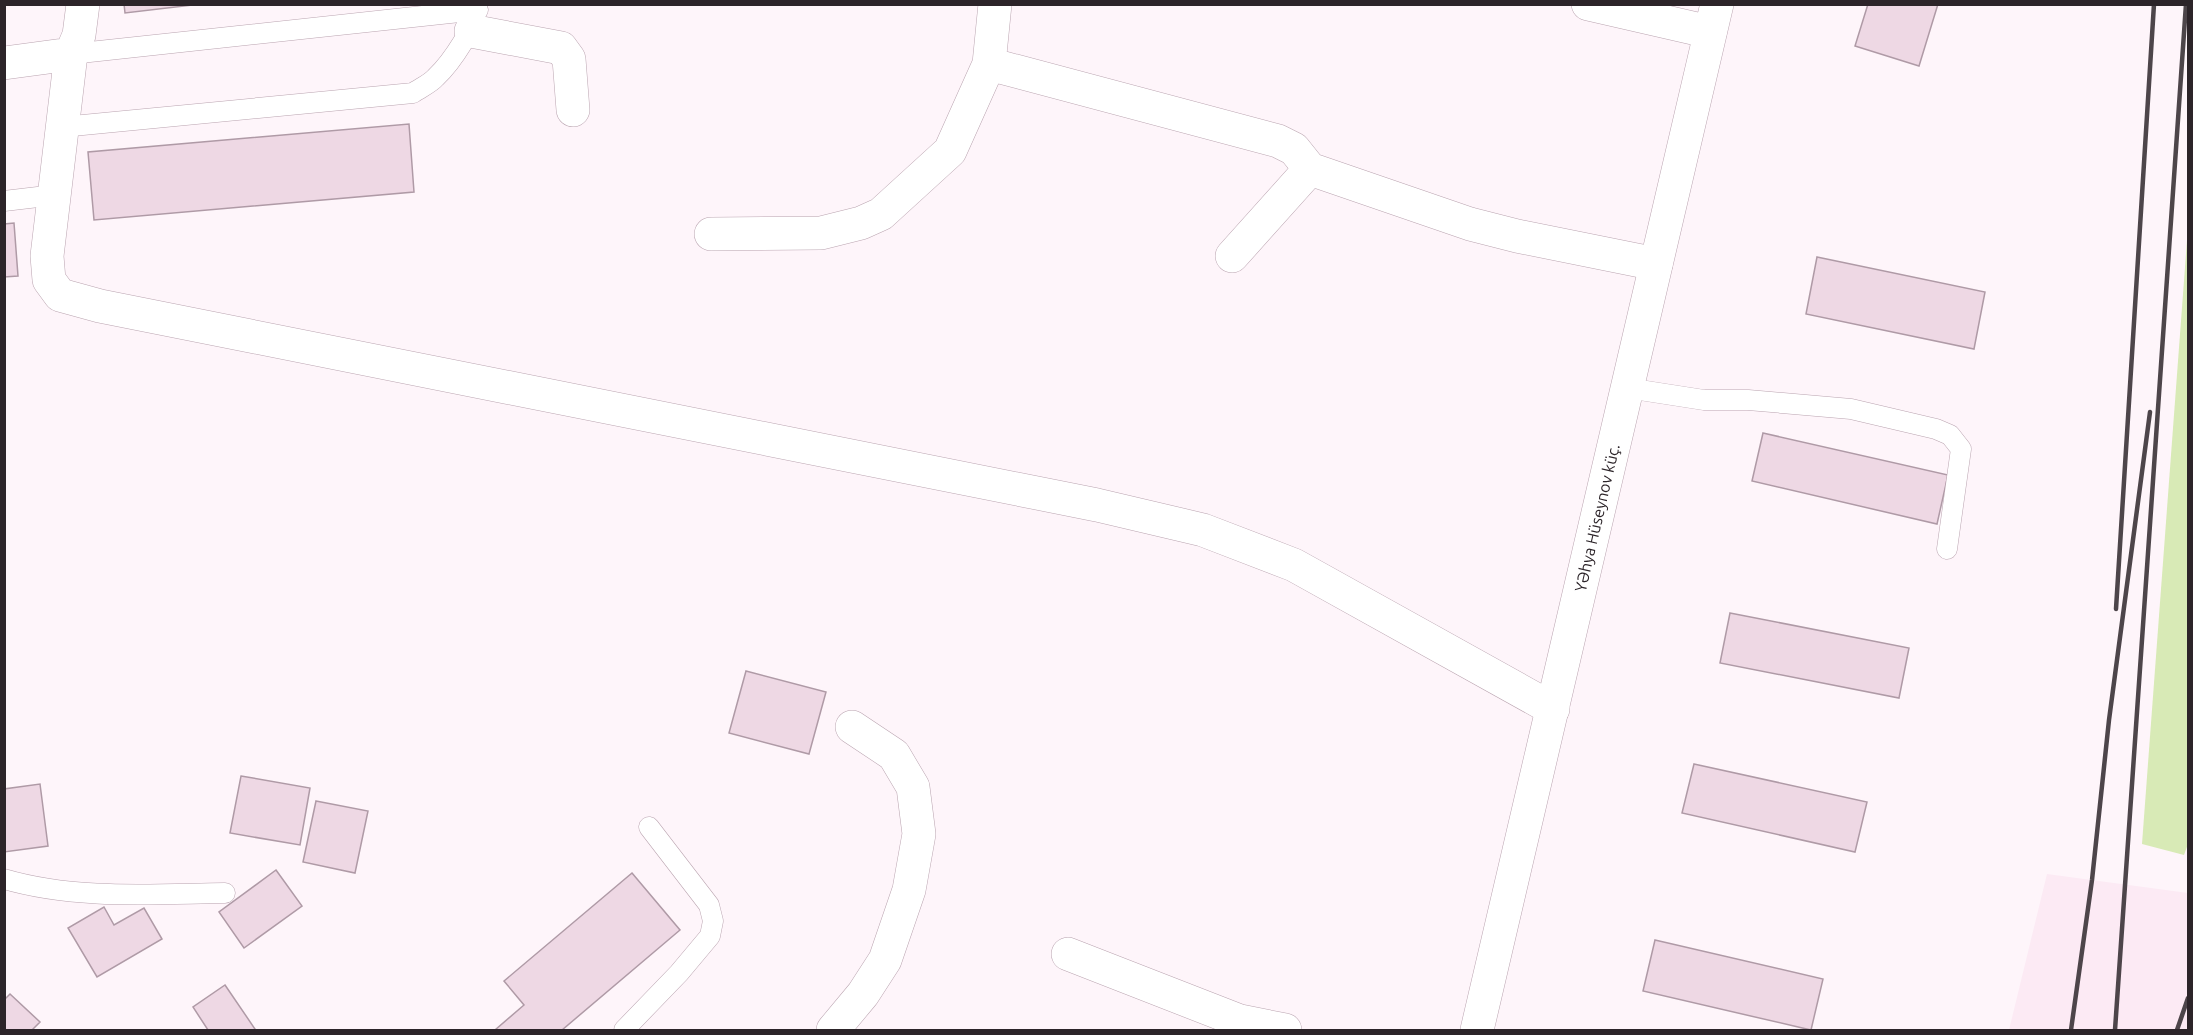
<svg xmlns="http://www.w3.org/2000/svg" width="2193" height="1035" viewBox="0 0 2193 1035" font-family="Ubuntu,sans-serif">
<rect width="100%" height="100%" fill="#fef5fa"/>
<path fill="#fceaf4" d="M2047,874l141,19v137h-179z"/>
<path fill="#d8eab6" d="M2188,227v617l-4,11 -42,-11z"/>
<path fill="#eed8e4" stroke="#af9aa6" stroke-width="1.5" d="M124,4h77l-76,9z
M1868,4h70l-19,62 -64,-20z
M409,124l5,68 -320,28 -6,-68z
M14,223l4,53 -14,1v-53z
M1817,257l168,35 -11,57 -168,-35z
M1763,433l185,42 -11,49 -185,-43z
M1730,613l179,35 -10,50 -179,-35z
M746,671l80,21 -17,62 -80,-21z
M1694,764l173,38 -12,50 -173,-39z
M241,776l69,12 -10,57 -70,-12z
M40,784l8,62 -44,6v-63z
M316,801l52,10 -13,62 -52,-11z
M276,870l26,36 -58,42 -25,-36z
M632,873l48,57 -118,100h-67l29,-25 -20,-24z
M104,907l10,18 30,-17 18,31 -65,38 -29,-49z
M1655,940l168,39 -12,51 -168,-39z
M225,985l30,44 -2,1h-45l-15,-23z
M10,994l30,28 -8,8h-28v-30z"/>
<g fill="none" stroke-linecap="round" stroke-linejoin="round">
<defs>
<path id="service" d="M71,54l407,-44
M62,127l351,-34c7,-5 17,-9 23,-16 14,-13 43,-54 41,-73
M4,201l51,-6
M1627,388l77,12h44l103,9 85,20 14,6 11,14 -14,100
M4,879c72,21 147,15 221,14
M624,1030l55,-57 31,-37 3,-15 -4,-16 -60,-78"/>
<path id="minor" d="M83,4l-4,31 -8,19 -24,202 2,24 11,15 40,11 997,199 106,25 91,35 259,144
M1588,4l122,28
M471,31l90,17 8,11 4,51
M4,63l67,-9
M989,64l289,77 16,8 16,20 160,55 47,12 139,28
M711,234l110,-1 40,-10 20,-9 69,-63 39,-87 6,-60
M1232,256l78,-87
M1068,954l172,67 45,9
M833,1030l30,-36 22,-34 24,-70 10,-56 -6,-47 -19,-32 -42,-28"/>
<g id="tertiary">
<path id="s1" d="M1477,1030l240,-1026"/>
</g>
</defs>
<use href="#service" stroke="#baa4b0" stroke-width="21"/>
<use href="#minor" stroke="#baa4b0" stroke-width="34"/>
<use href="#tertiary" stroke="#baa4b0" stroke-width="34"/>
<use href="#service" stroke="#fff" stroke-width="20"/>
<use href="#minor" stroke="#fff" stroke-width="33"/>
<use href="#tertiary" stroke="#fff" stroke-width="33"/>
<path stroke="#4d454a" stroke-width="4.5" d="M2116,609l38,-605
M2071,1030l21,-150 17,-160 41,-308
M2115,1030l71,-1026
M2177,1030l11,-32"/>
</g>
<g text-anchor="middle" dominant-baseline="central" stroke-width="4.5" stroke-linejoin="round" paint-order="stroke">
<g font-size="16" fill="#2c2429" stroke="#fef5fa">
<text stroke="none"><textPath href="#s1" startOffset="526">Yəhya Hüseynov küç.</textPath></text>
</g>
</g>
<rect width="2193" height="1035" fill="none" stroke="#2c2429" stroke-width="12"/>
</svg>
